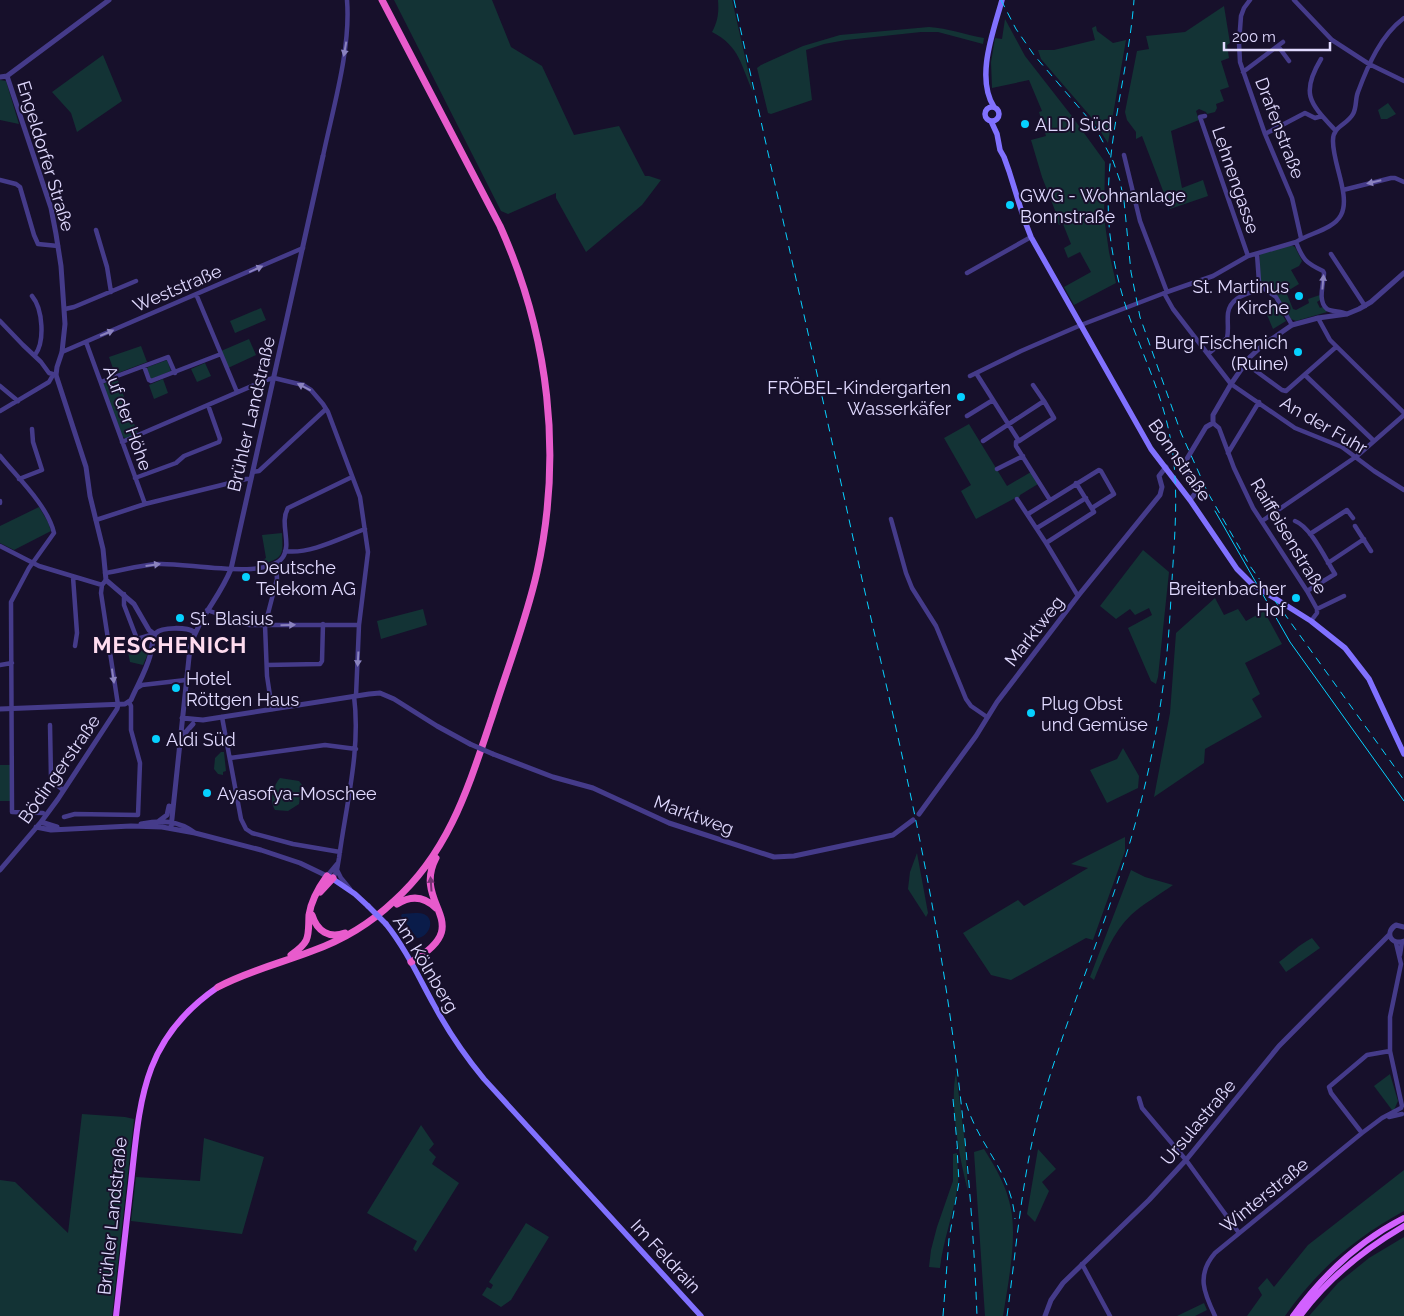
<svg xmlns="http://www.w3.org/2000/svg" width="1404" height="1316" viewBox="0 0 1404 1316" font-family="Raleway,sans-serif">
<rect width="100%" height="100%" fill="#17102b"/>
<path fill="#133335" d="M394,0h98l19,47 31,19 32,69 45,-9 26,50h4l12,4 -19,25 -56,47 -30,-54v-5l-48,21 -7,-3z
M718,0h14l21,92c-12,-26 -13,-46 -41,-60 6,-11 7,-20 6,-32z
M1224,6l6,37 -3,2 2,13 -8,3 8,26 -9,3 4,11 -8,3 1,4 -2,4 -8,2 -1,-2 -7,-3 -3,2 3,9 -28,11 11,57 21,-8 5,16 -38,13 -28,-73 -6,3v-7l-9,-12 -2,-8 12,-61 12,-2 -3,-13 39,-4z
M1005,19l20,37 46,59 34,47 -1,55 5,35 7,31 -42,22 -10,-18 27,-15 -11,-20 -12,6 -4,-10 7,-4 -8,-20 -4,1 -5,-11 2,-1 -14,-36 -11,-37 15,-4 -7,-24 3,-1 -13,-31 -37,8 -1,-26 4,-24 7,1z
M1096,26l1,5 16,12 13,-3 -18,103 -17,-26 -50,-58 -3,-9h16l41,-10 -3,-12z
M929,27c19,1 37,8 55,11l-1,6 -45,-12h-17l-75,8 -22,4 -18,6 6,50 -41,14 -3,-1 -11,-45 4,-3 42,-19 37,-11z
M103,55l19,46 -45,31 -6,-19 -19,-21z
M0,80l6,1 13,43 -19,-4z
M1388,103l8,11 -9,5h-6l-3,-9z
M1291,245l4,2 7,14 -3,5 -8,4 8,14 -13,8 7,17 3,1 13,-7 -1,-4 12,-4v5l-3,2 3,6 3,-1 4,5 -31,9 -5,-2 -17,-26 -12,-10 -3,-7 1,-22z
M1276,305l10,16 -13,8 -8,-19z
M261,308l5,12 -31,13 -5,-12z
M249,339l7,16 -28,13 -7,-17z
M141,346l6,16 -32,12 -6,-17z
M167,360l4,11 -19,8 -2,-1 -3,-9 1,-2z
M205,363l6,13 -14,6 -6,-13z
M117,378l21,56 -12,5 -4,-3 -19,-52z
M163,379l5,14 -14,6 -5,-14z
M969,424l38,62 24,-14 7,12 -18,11 -1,3 -2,-1 -41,22 -15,-28 10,-6 -27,-47z
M39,507l9,15 3,9 -37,19 -14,-7v-17z
M282,533c1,21 2,25 -19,31l-2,-3 5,-3 -4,-23z
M1143,550l26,22 -11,105 -2,7 -5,-3 -23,-53 24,-13 -3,-7 -14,7 -5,-6 -14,10 -16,-13z
M1215,598l9,17 14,-6 8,12 18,-10 18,33 -37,19 15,31 -8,5 10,18 -57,32 -1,14 -50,34 16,-84 6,-80z
M423,609l4,16 -46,14 -4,-18z
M144,650l5,1 -6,14 -13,-3 -2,-10z
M1123,748l16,28 -1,12 -31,15 -17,-33 27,-11z
M221,752h3l2,19 -3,1v3l-5,-1 -4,-5 1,-11z
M0,765h10v36h-10z
M280,778l19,3 3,4 -3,19 -11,7 -13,-1c-6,-9 -2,-24 5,-32z
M1125,837v14l-32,89 -7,-2 -75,42 -20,-5 -28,-42 55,-33 6,6 64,-38 -17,-4z
M917,853l11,60 -2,4 -18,-28 2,-17z
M1131,870l14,7 28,8c-14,10 -30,19 -42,30 -18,17 -28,43 -37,65l-4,-3z
M1312,938l8,10 -34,24 -7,-10c11,-8 21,-18 33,-24z
M956,1073l9,70 3,48c-8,-30 -19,-88 -12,-118z
M1390,1074l8,27 -4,9h-2l-18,-24z
M82,1114l43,3 9,2 -22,197h-112v-136l15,2 53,51z
M421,1125l13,19 -5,6 7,7 -4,7 27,19 -43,69 -3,-3 4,-8 -50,-28z
M204,1138l60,19 -22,77 -111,-13 5,-44 64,4z
M984,1149c12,19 23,38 27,60 6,31 -3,75 -8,107h-18l-11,-164z
M1038,1149l18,20 -14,13 7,9 -14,31 -8,-8z
M957,1153c0,11 2,21 1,31 -4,29 -15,56 -18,84l-11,-1 2,-17 6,-23 16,-46v-27z
M1404,1170v41c-48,26 -88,60 -119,105h-38l15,-21 -4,-7 9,-10 7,9 34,-42z
M526,1223l23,14 -38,63 -10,7 -19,-12 5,-8 4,2 2,-4 -4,-3z
M1404,1237v79h-95l29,-33 31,-25z
M1204,1303l3,7 -12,6h-18z"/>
<path fill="#0a1c4a" d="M415,913c23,-2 17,24 2,25l-16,-22 1,-2z"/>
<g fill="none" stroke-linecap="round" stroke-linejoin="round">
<path stroke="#453b8a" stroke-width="4.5" d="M1250,0l-6,8 -3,8 -2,27 1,19 25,72 27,64 9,40
M1294,0l38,40 37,24 35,17
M1278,46l11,15
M1321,59c-21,35 -11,44 14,71
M1243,72l40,-30
M1205,116l-5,1 48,139
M1265,134l40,-21 10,5 7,-2
M1124,155l16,66 27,71
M323,156c10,-48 28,-107 24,-156
M0,180l16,4 4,3 14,48 4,9 20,2
M1343,190l48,-12h4l9,4
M96,230l11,37 4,25
M1296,242c7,18 10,21 27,29l1,2c0,10 -7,28 3,36 6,3 14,2 20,5
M1257,254l2,28 4,6 13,9 16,28
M1331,254l34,52
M967,273l64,-36
M1164,293l9,16 58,75 64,44 47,19 32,24 30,19
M196,294l41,98
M32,296c11,13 13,46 3,59
M65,309l9,-2 62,-26
M1318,318l12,22 74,73
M0,321l23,24 18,17 8,11 7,2
M86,342l59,162
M62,352l241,-104
M1208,354l19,-16c2,-8 0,-16 1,-25 3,-18 22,-19 35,-25
M1245,363l37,27 4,1 50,-44
M144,366l5,14 2,1 70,-27
M976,373l43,68 -3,1v4l34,54
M1305,375l69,66
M970,376l51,-25 60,-26 86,-33 46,-16 35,-20 48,-14c13,-9 37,-12 45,-27 10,-19 -9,-53 -8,-75 0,-14 14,-15 20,-26 4,-7 2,-15 5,-22 10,-27 23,-57 46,-74
M101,382l67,-25 7,16
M1033,385l11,16
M0,386l18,15
M0,411l49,-29 4,-7
M967,416l26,-16
M1213,423l6,5 15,40 19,40 54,83 10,18v4l-6,8
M983,441l61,-40 10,17 -35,23
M122,442l144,-62 8,-2 29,7 8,5 12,14 5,8 32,85 8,55 -9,73 -3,71
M1228,453l31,-51
M0,456c17,21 48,50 54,77l-25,35 -18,34 1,210 31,1 3,2
M997,469l26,-13
M253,472l6,-1 67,-62
M135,478l41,-15 8,-7 35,-14 1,-3 -12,-34
M19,479l23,-9 -9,-28 -1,-13
M1017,499l29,44 32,53
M0,501v2
M1028,514l71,-44 2,1 13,23 -22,14
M891,519l15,54 6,15 24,38 30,73 5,7 16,11
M96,520l49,-16 101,-25h5
M1262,521l95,-65 47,-41
M1295,521c16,6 31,39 40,53l-28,17
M1355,526l16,25
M1037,528l49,-30
M1310,534l37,-24 6,8
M1046,543l48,-31 -18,-29
M0,546l39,20 63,19
M285,551c24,4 58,-14 80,-22
M1328,563l36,-24
M105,573c18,-3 36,-8 53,-9 26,-2 109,17 125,-7 9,-14 -4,-34 5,-49l64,-31
M73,577l4,56 -2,13
M106,580l-4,5 -1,8 17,112
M124,594v11l13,34 17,-5
M1317,609l27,-13
M207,610l42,15h110
M0,665l12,-2
M267,665l53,-1 2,-3 1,-37
M137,688l5,-3 44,-5
M272,709l-5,-33 -2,-51 12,-46 -1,-16
M222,717l19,102 5,10 6,4 41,11 47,8
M50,725l1,53 2,4 10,8
M230,758l95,-13 31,4
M64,817l11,-3 63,1 2,-52 -9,-33v-24l-2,-4
M337,870l4,8 9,11
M327,876l10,-12
M333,878l4,-8 2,-12c7,-53 22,-108 15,-162
M1396,943l5,21 -11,53v34l12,55
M1400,955l2,-13
M1139,1098l3,10 44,52 53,73
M1389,1117l13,-3
M1362,1133l-31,-40 -2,-6 38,-32 23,-4
M1082,1264l28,52
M1215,1316c-11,-23 -19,-41 0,-63l147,-120 20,-15 19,-10"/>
<path stroke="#453b8a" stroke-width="5" d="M7,76l44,132 5,26 5,32 4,58 -3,28 -5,15 -1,8 30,92 4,29 13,53 3,31 28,24 15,26 5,4
M0,77l7,-1 102,-76
M1190,500l7,-9 -12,-20v-9l21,-35 7,-4v-8l18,-31 18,-26 14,-13 29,-20 26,-7 29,-4 12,-5 12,-7 33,-29
M0,709l125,-5 6,-4c6,-14 15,-29 19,-44 2,-6 2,-19 6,-23 6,-6 31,-6 38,-1
M182,718l21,2 166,-26 11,-1 14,6 43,27 33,18
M182,740l3,-7 8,-9
M493,754l60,23 40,11 76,35 105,34 20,-1 99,-21 20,-15
M919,814l57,-78 21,-34 81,-106 82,-101 2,-8 -3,-11 7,-9
M159,821l8,-6 2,-9
M41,822l16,5
M141,824c20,-4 37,-4 54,9
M36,827l15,3 80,-4 31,1 33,6 66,17 39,13 27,13
M171,828l19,-180c9,-32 29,-49 41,-79l92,-413
M0,870l41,-48 17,-23 59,-90 1,-4
M1404,927l-8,-2c-12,7 -5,21 8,16
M1045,1316l6,-16 12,-17 86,-83 37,-40 93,-114 110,-111"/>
<path stroke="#8171ff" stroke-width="5.5" d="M985 114a7 7 0 1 1 14 0a7 7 0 1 1-14 0Z
M994,107c-19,-30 0,-77 8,-107
M991,121l6,13 3,16 4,7 5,14 15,48 7,18 120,212 39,51 47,69 15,15 59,37 34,27 24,31 35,75
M330,877l25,17 13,12
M386,924c20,25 33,54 48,81 14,26 31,51 50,74l217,237"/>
<path stroke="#d261ff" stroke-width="6" d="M116,1316c5,-44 10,-88 15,-133 9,-83 11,-144 87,-196
M1293,1316c29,-40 66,-75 111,-98
M1300,1316c28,-38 63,-66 104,-90"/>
<path stroke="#e85bcc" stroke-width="7" d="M320,892l13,-14
M397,904c14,-9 27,-8 39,4
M312,915c5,16 17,24 33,18
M291,955c20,-14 17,-18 18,-40 2,-14 10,-28 18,-39
M411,962c68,-39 0,-56 25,-104
M218,987c30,-16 63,-24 94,-36 31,-11 59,-28 82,-50 56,-50 75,-116 98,-184 15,-48 34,-96 45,-145 26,-117 12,-237 -37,-346l-118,-226"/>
<path stroke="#06d1ff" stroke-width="1" d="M1215,511l75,131 114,159"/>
<path stroke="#06d1ff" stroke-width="1" stroke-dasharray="8 6" stroke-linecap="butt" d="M734,0c43,193 86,386 128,579 26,114 53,227 73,342 23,131 37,263 42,395
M1001,0l15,29 18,26 60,70 19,36 7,20 4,20 7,71 9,45 41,116 27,60 42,73 154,214
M953,1099l5,55
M966,1103c13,44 45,67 49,116
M943,1316l6,-77 10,-57 -2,-34
M1007,1316c10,-72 15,-144 35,-214 23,-80 56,-158 81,-237 22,-69 37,-141 44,-213 3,-29 4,-58 6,-88 3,-47 6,-94 -6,-141 -8,-33 -22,-64 -34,-96 -11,-29 -19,-60 -23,-92 -9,-80 18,-156 24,-235"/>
<path stroke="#453b8a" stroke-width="5" d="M470,744l23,10"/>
<path stroke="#8171ff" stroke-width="5.5" d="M368,906l18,18"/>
</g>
<defs><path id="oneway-solid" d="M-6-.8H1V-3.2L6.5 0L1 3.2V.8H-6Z" transform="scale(1.25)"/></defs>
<g fill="#8b83bf">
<use href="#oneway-solid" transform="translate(345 49) rotate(100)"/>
<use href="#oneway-solid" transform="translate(1374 182) rotate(167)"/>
<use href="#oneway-solid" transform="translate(256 269) rotate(-24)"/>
<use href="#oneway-solid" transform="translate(1323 282) rotate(-85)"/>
<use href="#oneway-solid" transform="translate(107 333) rotate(-23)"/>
<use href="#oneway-solid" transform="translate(304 387) rotate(-153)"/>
<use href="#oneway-solid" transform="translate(153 565) rotate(-8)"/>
<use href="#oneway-solid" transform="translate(288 625) rotate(-1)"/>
<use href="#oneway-solid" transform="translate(358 659) rotate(93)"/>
<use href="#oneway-solid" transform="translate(113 676) rotate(82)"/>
</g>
<use fill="#753273" href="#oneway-solid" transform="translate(431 884) rotate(-94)"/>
<g fill="#06d1ff" stroke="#17102b" stroke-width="2">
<circle cx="1025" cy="124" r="5"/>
<circle cx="1010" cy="205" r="5"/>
<circle cx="1299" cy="296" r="5"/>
<circle cx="1298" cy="352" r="5"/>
<circle cx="961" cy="397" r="5"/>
<circle cx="246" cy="577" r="5"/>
<circle cx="1296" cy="598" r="5"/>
<circle cx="180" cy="618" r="5"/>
<circle cx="176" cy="688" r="5"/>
<circle cx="1031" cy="713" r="5"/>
<circle cx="156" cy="739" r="5"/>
<circle cx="207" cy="793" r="5"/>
</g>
<g text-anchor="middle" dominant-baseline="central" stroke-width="4" stroke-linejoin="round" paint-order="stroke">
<g font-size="18" fill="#e1daff" stroke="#17102b" text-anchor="start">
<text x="1035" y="124">ALDI Süd</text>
<text x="1020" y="195">GWG - Wohnanlage<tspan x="1020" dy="21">Bonnstraße</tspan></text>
<text x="1289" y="286" text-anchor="end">St. Martinus<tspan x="1289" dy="21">Kirche</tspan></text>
<text x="1288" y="342" text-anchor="end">Burg Fischenich<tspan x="1288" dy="21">(Ruine)</tspan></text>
<text x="951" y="387" text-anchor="end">FRÖBEL-Kindergarten<tspan x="951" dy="21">Wasserkäfer</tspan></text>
<text x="256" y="567">Deutsche<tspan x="256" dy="21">Telekom AG</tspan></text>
<text x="1286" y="588" text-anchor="end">Breitenbacher<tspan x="1286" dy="21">Hof</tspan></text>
<text x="190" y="618">St. Blasius</text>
<text x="186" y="678">Hotel<tspan x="186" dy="21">Röttgen Haus</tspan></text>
<text x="1041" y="703">Plug Obst<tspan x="1041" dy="21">und Gemüse</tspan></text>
<text x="166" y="739">Aldi Süd</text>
<text x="217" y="793">Ayasofya-Moschee</text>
</g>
<g font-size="18" fill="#e1daff" stroke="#17102b">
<text transform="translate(1280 128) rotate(69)">Drafenstraße</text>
<text transform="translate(46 156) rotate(73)">Engeldorfer Straße</text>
<text transform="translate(1236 180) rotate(71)">Lehnengasse</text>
<text transform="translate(177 288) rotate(-23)">Weststraße</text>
<text transform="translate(251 414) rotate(-77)">Brühler Landstraße</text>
<text transform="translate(128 418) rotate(70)">Auf der Höhe</text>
<text transform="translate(1324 425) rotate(30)">An der Fuhr</text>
<text transform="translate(1180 460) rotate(55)">Bonnstraße</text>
<text transform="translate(1289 536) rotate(59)">Raiffeisenstraße</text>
<text transform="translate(1034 631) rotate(-52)">Marktweg</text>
<text transform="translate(59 769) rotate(-55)">Bödingerstraße</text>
<text transform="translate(694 815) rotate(20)">Marktweg</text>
<text transform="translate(426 964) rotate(59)">Am Kölnberg</text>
<text transform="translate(1198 1122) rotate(-50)">Ursulastraße</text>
<text transform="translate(1264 1195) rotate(-39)">Winterstraße</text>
<text transform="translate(112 1216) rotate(-84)">Brühler Landstraße</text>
<text transform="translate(666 1256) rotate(47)">Im Feldrain</text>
</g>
<g font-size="22" font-weight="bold" letter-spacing="1" fill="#ffdcef" stroke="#17102b">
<text x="170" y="645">MESCHENICH</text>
</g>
</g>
<path d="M1224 42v8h106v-8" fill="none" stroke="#e1daff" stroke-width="2.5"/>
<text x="1232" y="42" font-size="15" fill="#e1daff" stroke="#17102b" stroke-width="4" paint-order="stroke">200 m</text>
</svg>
